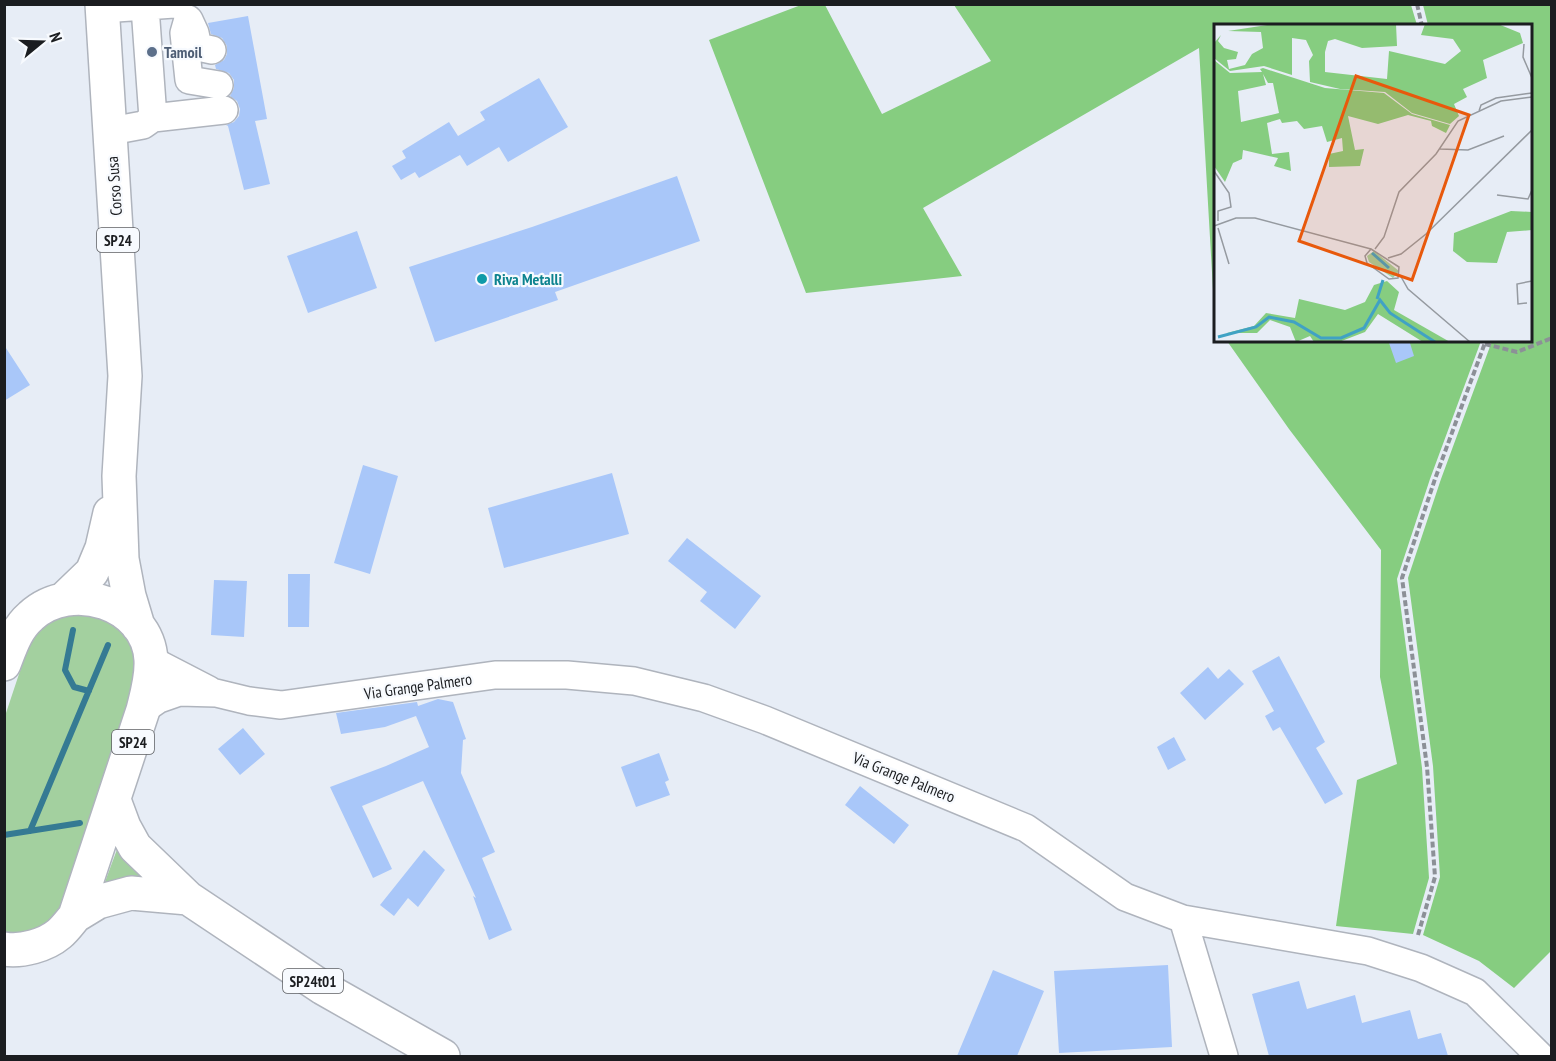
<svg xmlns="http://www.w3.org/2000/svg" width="1556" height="1061" viewBox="0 0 1556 1061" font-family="'PT Sans Narrow',sans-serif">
<rect width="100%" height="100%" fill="#e7edf6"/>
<path fill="#a3d09f" d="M75,613c39,4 56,20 63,58l-76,236c-18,21 -30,25 -57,27v-218l22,-66 12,-19 17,-13z
M119,844l42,38 -59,8z"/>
<path fill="#86cd80" d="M1411,5l6,20 -201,1 -1,298 -16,-276 -276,160 39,68 -156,17 -97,-253 92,-35h24l57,109 109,-53 -37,-56z
M1423,5h128l1,945 -38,38 -35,-27 -56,-26 17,-58 -7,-111 -25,-188 33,-99 51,-138 38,-1v-314l-102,-1z
M1227,341h254l-51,138 -33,100 25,189 7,110 -16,56 -77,-8 21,-146 40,-16 -17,-87 1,-127 -92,-121z"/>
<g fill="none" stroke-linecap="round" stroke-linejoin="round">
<path stroke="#357a93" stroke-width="6" d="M73,630l-8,40 9,17 15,4
M30,831l78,-186
M4,835l76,-12"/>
</g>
<path fill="#a9c7f9" d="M248,16l19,103 -12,2 15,63 -26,6 -16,-64 -2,-1 8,-3 5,-6 1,-7 -3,-8 -7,-5 4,-8v-8l-5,-7 -13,-4 -1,-4 9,-5 3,-6v-8l-5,-8 -11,-4 -3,-11z
M539,78l29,49 -60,35 -9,-15 -32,19 -7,-11 -41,23 -4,-6 -14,8 -9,-14 14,-8 -4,-7 47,-29 9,14 27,-16 -5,-8z
M677,176l23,65 -145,51 3,8 -123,42 -26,-75 123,-40z
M357,231l20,57 -69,25 -21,-57z
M1388,340h21l5,16 -18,7z
M4,345l26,40 -26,16z
M363,465l35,11 -28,98 -36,-11z
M612,473l17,61 -125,34 -16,-60z
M687,538l74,58 -26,33 -35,-28 7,-9 -39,-31z
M288,574h22l-1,53h-21z
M214,580l33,1 -3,56 -33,-2z
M1279,656l46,86 -9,6 27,46 -18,10 -45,-77 -7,4 -8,-15 9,-5 -22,-40z
M1208,667l10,12 11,-10 15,15 -39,36 -25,-27z
M438,699l15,3 13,37 -3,1 -2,33 34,79 -13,6 30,72 -23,10 -16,-44 3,2 -53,-117 -61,25 30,63 -19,9 -43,-91 56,-21 43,-19 -13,-31 -31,11 -44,7 -5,-21 81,-11 1,4z
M243,728l22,26 -25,21 -22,-26z
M1174,737l12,23 -18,10 -11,-23z
M659,753l10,27 -4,2 5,13 -34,12 -15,-40z
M860,786l49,39 -15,19 -49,-39z
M424,850l21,20 -27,37 -10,-9 -14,18 -14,-11z
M1168,965l4,82 -113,6 -5,-82z
M993,970l51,21 -27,65h-60z
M1299,981l8,28 48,-14 7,28 48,-13 8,29 23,-6 7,23h-179l-17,-62z"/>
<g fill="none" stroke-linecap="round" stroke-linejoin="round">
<defs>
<path id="minor" d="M102,9l72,-5
M188,19l-4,14 5,47 30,5
M189,20l6,13 3,14 14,3
M153,118l71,-8
M111,131l32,-6 10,-7 -8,-111
M151,660l58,30
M143,710l16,-11 20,-7 37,1 33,8 32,4 214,-30h72l67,6 70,17 61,22 261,108 99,69 58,22 185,32 53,17 54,24 65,64
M1183,919l41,137"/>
<path id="major" d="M102,4l23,372 -6,100 3,83 7,37 9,30
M65,598l27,-26 10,-24 8,-35
M4,664c7,-18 12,-35 27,-48 40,-37 117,-13 120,44 1,17 -4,34 -8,50l-68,206c-5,6 -10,13 -16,18 -13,11 -37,18 -55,15
M114,800l10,27 11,20 53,51 135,90 120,68
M75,916l23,-14 33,-9 57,5"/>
</defs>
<use href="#minor" stroke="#afb4bd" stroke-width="30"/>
<use href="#major" stroke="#afb4bd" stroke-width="36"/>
<path stroke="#8c9097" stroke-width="4" stroke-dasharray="6 3" stroke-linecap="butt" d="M1417,4l5,22
M1485,344l32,8 35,-14
M1418,935l17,-58 -8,-110 -25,-189 33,-99 51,-139"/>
<use href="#minor" stroke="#fff" stroke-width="27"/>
<use href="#major" stroke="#fff" stroke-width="33"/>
</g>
<circle fill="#5c6f8a" stroke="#f7fafe" stroke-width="2" cx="152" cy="52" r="6"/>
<circle fill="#0f9aa8" stroke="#f7fafe" stroke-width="2" cx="482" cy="279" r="6"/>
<g text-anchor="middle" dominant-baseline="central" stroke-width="4.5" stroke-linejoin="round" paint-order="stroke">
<g fill="#f7fafe" stroke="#5d5f63" stroke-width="1.5">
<rect x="97" y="228" width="42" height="24" rx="4.5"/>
<rect x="112" y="730" width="42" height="24" rx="4.5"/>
<rect x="283" y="969" width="60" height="24" rx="4.5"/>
</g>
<g font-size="15" font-weight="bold" fill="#1b1d20">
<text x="118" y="240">SP24</text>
<text x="133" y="742">SP24</text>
<text x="313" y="981">SP24t01</text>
</g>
<g font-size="16" font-weight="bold" fill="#4e5e75" stroke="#f7fafe" text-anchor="start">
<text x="164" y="52">Tamoil</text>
</g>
<g font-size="16" fill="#1b1d20" stroke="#f7fafe">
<text transform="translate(114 186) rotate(-94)">Corso Susa</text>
<text transform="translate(418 686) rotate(-8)">Via Grange Palmero</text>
<text transform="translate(904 777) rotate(22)">Via Grange Palmero</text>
</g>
<g font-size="16" font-weight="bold" fill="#0d838f" stroke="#f7fafe" text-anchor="start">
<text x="494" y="279">Riva Metalli</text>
</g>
</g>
<g transform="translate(1214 24)">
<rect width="318" height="318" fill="#e7edf6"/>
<path d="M160,227l25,20 -6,7 -24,-16 -2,-6z" fill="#a3d09f"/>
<path d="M60,0h122l1,22 -35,2 -27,-9 -7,2 -3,11v20l62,7 2,-28 56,13 16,-13 -8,-12 -32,-4 4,-11h73l22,9 3,10 -40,17 4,18 -24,11 4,8 -13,7 5,12 -9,8 -38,-11 -27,-21 -45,-3 -30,-7 -1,-21 4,-6 -7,-15 -14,-2v37l-28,-9 -34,5 -16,-13v-15l7,-8 -3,6 6,7 14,4 -2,7 -9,1 2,9 16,-4 7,-11 11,-6 -2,-16 -33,-1zM0,36l16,13 32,-1 -2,-3 3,-1 62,20 59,5 28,21 38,11 -4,8 -14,-7 -1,-5 -23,-6 -30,9 -30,-8 7,34 9,-1 -4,17 -31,1v-13l14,-3 -1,-13 -15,4 -5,-16 -18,3 -7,-8 -15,2 -2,-4 -13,4 5,31 17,-2 2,19 -17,-5 4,-8 -35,-8 -1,9 -9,4 -8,19 -11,-16zM49,50l5,9h5l6,30 -38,9 -3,-31 28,-6zM297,187l21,1v18l-25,2 -10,31 -30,-1 -14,-11 1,-18zM173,257l12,11 -5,18 56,32h-27l-45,-28 -13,18 -26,10h-25l-4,-6 -14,6 -6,-15 -20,-7 -13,13h-30l27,-7 12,-13 29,5 4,-19 46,11 20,-8 9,-17z" fill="#86cd80" fill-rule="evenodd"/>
<path fill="none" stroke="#40a2c4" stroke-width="3" d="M158,229l17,15M163,275l6,-19M4,313l38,-10 13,-10 25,5 27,16h20l23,-10 16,-28 10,13 45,29"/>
<path fill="none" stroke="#959aa0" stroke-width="1.5" d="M310,20l-1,13 9,21M265,87l2,-6 15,-7 36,-5M226,125l28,1 36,-14M0,147l15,22 2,14 -13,4v10M283,171l31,4 4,-9M0,202l22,-8h19l116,31M4,204l11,36M157,225l28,18 -1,11 -9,1 -22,-16 -2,-7zM161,225l9,-12 15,-45 37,-38 22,-33 43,-20 31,-4M174,234l13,-4 25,-20 106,-104M186,251l8,14 62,53M313,279l-9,1 -1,-20 15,-3"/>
<path fill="#e8590c" fill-opacity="0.15" stroke="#e8590c" stroke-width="3" d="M142,52l113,39 -57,165 -113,-39z"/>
<rect width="318" height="318" fill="none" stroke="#1b1d20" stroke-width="3"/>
</g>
<rect width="1556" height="1061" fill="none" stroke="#1b1d20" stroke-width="12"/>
<g transform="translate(42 42) rotate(71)" stroke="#f7fafe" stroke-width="4.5" paint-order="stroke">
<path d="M0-4.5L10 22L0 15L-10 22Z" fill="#1b1d20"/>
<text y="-9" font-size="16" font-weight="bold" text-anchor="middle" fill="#1b1d20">N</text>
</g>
</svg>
